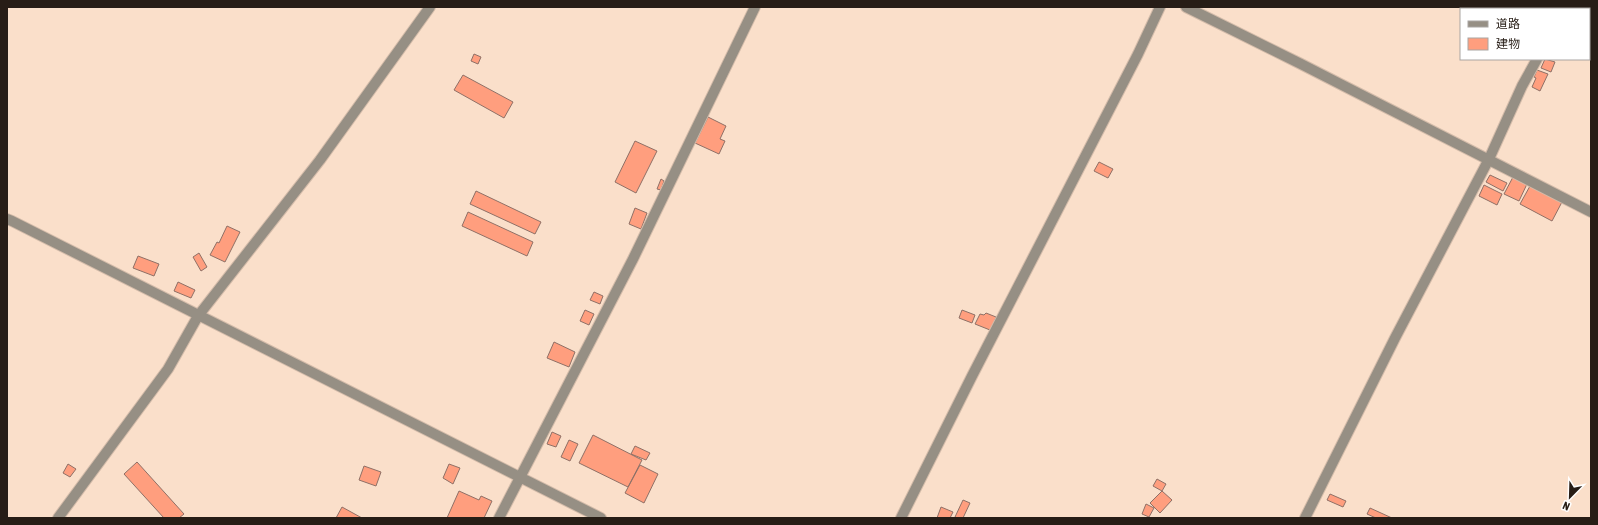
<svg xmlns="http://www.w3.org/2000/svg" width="1598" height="525" viewBox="0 0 1598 525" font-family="'Asap Condensed','Noto Sans JP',sans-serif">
<rect width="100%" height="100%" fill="#fadfca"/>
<path fill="#ff9e7e" stroke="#8f7066" d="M474,54l7,3 -3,7 -7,-3z
M1545,59l10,3 -4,10 -10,-4z
M1537,70l11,4 -8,17 -8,-4 4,-9 -2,-1z
M463,75l50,27 -9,16 -50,-28z
M708,117l18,9 -6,13 5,2 -6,13 -24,-11z
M635,141l22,10 -21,42 -21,-11z
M1099,162l14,7 -5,9 -14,-7z
M1490,175l17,8 -4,8 -17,-9z
M1513,177l14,7 -8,17 -15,-7z
M661,179l3,2 -3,9 -4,-1z
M1484,185l18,9 -5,11 -18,-9z
M1530,186l32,16 -10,19 -32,-17z
M476,191l65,31 -6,12 -65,-30z
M635,208l12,5 -6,16 -12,-5z
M468,212l65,30 -6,14 -65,-30z
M227,226l13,6 -15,30 -15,-7 7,-13 2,1z
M199,253l8,14 -6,4 -8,-14z
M138,256l21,8 -5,12 -21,-8z
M178,282l17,8 -4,8 -17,-7z
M594,292l9,4 -3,8 -10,-4z
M585,310l9,4 -5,11 -9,-4z
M962,310l13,5 -3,8 -13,-5z
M986,313l10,4 -1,3 2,1 -7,9 -15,-6 5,-10 4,1z
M554,342l21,10 -6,15 -22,-9z
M552,432l9,4 -5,11 -9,-3z
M593,435l49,25 -14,27 -49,-24z
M569,440l9,4 -8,17 -9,-4z
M635,446l15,7 -4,7 -15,-6z
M137,462l47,52 -5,4h-15l-40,-44z
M68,464l8,5 -6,8 -7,-4z
M449,464l11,4 -7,16 -10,-6z
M640,465l18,9 -14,29 -19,-10z
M364,466l17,6 -5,14 -17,-6z
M1157,479l9,5 -4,7 -9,-5z
M459,491l20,9 2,-4 11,5 -8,17h-37z
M1162,491l10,9 -12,13 -10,-10z
M1330,494l16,7 -3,6 -16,-7z
M963,500l7,3 -7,15h-5l-3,-1z
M1146,504l8,4 -5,9 -7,-3z
M342,507l20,11h-26z
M941,507l12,5 -3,6h-13z
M1370,508l22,10h-16l-9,-4z"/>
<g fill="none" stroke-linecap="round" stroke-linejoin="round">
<defs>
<path id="minor" d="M1186,7l115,57 290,148
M1563,9l1,-2
M7,219l5,2 589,297
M58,518l110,-149 30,-53 122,-156 110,-153
M499,518l134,-259 122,-252
M901,518l71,-142 166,-322 22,-47
M1305,518l90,-180 94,-179 33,-73 15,-27"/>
</defs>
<use href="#minor" stroke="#d4bcaa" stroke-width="12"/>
<use href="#minor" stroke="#968f84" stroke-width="10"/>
</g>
<rect width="1598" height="525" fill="none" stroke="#271d16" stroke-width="16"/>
<rect x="1460" y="8" width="130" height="52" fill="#ffffff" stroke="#a9a5a2"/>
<rect x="1468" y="21" width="20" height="6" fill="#968f84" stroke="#a9a5a2"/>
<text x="1496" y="28" font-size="12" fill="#271d16">道路</text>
<rect x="1468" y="38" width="20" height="12" fill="#ff9e7e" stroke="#a9a5a2"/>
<text x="1496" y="48" font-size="12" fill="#271d16">建物</text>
<g transform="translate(1570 497) rotate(203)" stroke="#ffffff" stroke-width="3" paint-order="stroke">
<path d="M0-3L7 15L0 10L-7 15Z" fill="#271d16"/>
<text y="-6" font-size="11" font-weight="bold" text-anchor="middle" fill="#271d16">N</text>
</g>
</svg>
